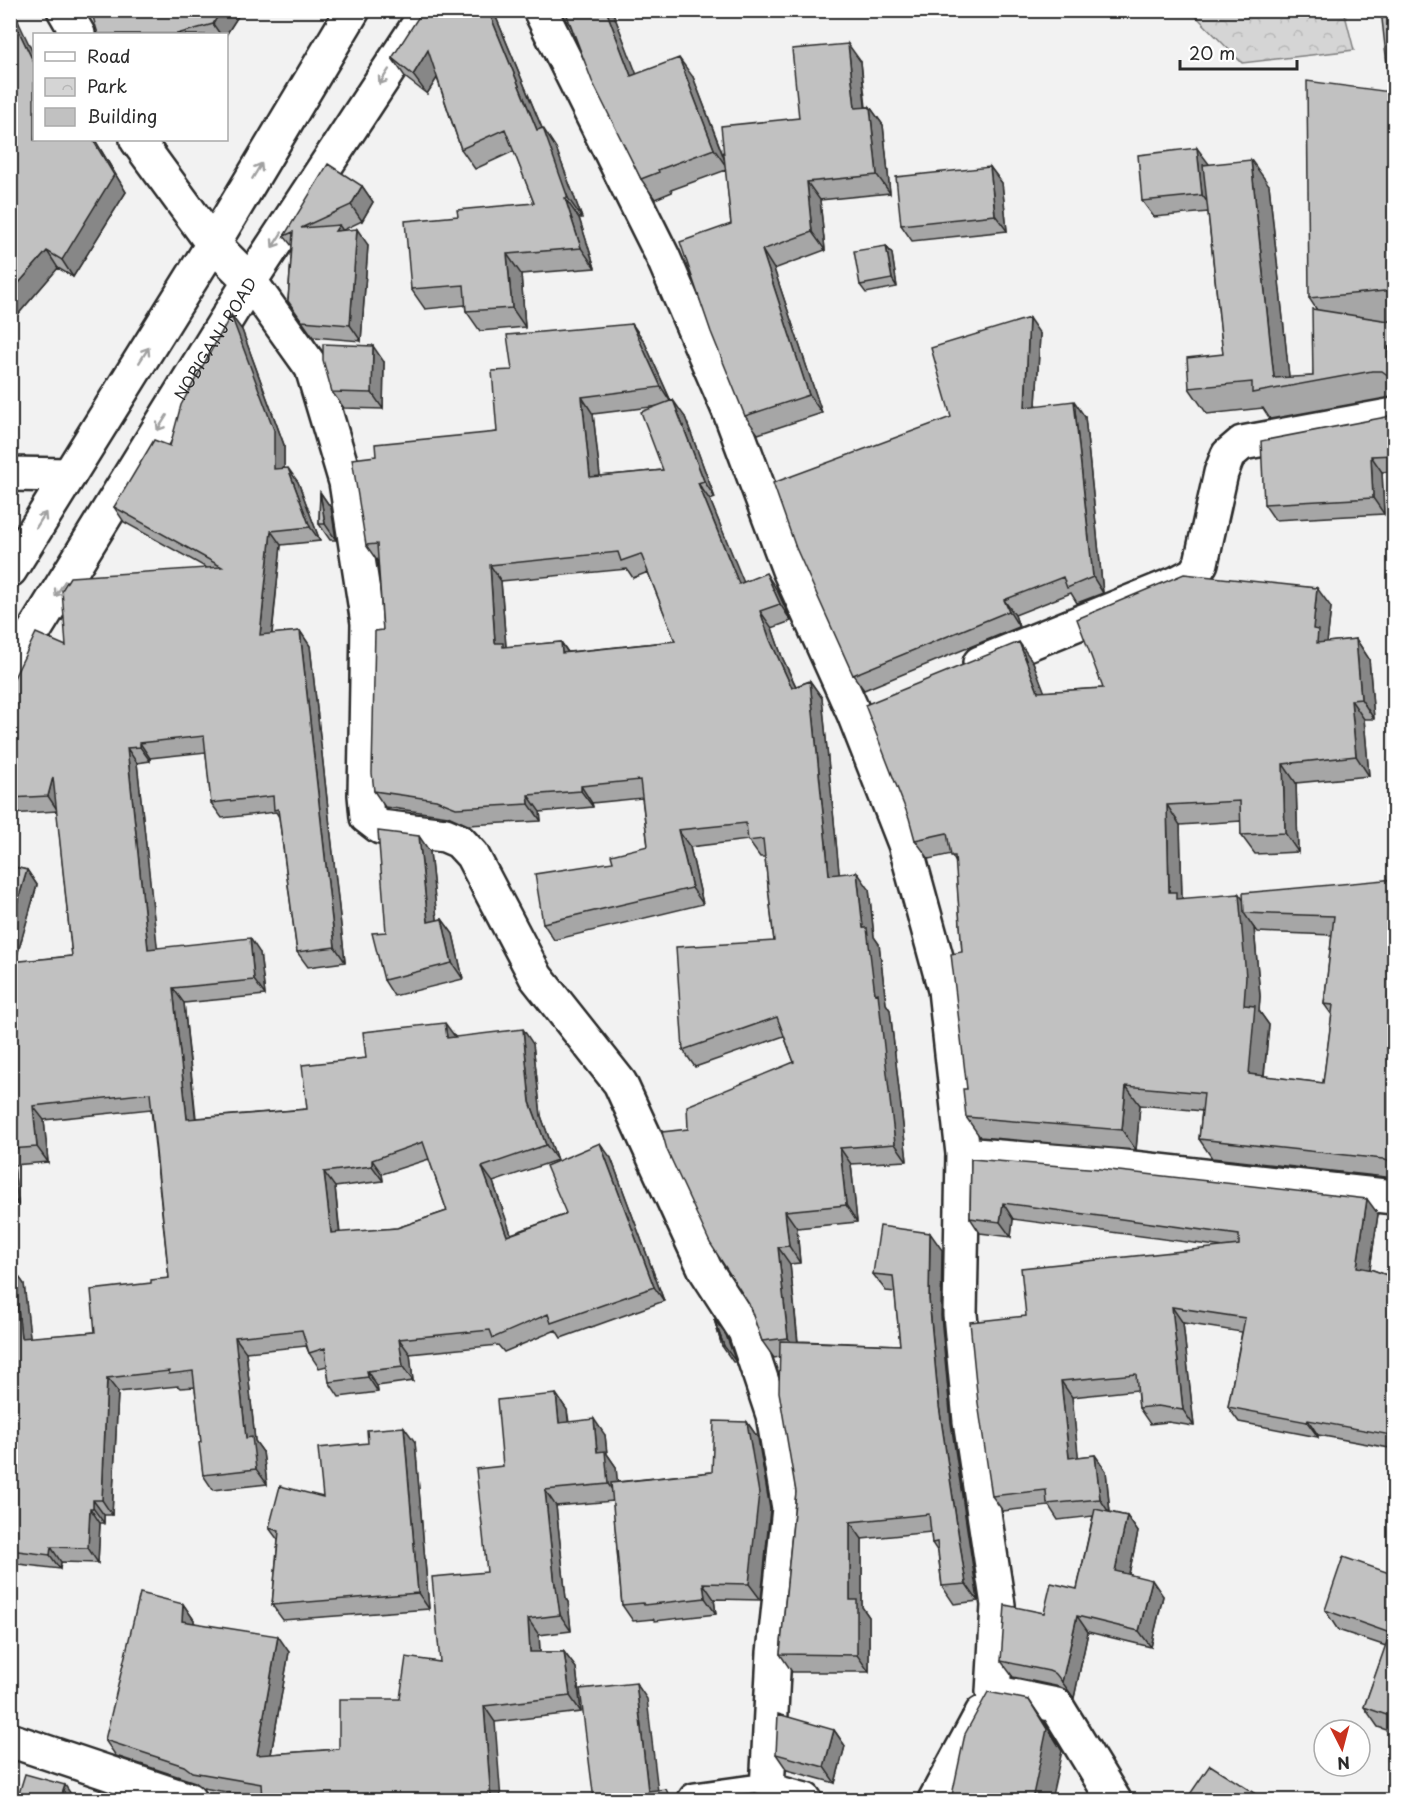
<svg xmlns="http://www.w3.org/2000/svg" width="1405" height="1811" viewBox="0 0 1405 1811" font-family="'Playpen Sans',sans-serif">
<defs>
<pattern id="park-crowns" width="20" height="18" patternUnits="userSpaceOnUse" patternTransform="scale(1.5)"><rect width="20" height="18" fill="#d5d5d5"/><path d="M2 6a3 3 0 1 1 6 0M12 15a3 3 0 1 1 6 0" fill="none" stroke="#b7b7b7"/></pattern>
</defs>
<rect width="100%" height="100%" fill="#f2f2f2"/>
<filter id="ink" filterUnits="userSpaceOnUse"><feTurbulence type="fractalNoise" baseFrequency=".0167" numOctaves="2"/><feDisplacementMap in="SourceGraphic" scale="12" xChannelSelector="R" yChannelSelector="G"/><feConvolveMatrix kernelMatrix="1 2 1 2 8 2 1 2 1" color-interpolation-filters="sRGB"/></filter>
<g filter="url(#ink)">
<path fill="url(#park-crowns)" stroke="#808080" stroke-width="1.5" d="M1191,11h153l10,39 -112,13z"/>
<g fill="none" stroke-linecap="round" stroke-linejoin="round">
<defs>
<path id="minor" d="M64,10l14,24
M540,10l123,247 68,158 58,155 65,144 51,130 40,146 18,164 -3,160 10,107 28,184 -5,87 63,13 58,95
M137,140l76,104 37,37 62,87 34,114 22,141 -3,172 2,22 13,10 65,8 14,6 13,14 64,122 84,106 85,186 40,62 28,84 16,93 -15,145 -7,137
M10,474l59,1
M980,663l197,-80 17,-9 7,-11 20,-90 7,-18 14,-12 152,-28
M963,1154l151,12 280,31
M10,1740l179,60
M695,1800l72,-10 38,10
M935,1800l47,-87"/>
<g id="secondary">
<path d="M10,570l203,-326 140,-234"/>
<path id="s1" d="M10,670l240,-389 178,-271"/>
</g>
</defs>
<use href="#minor" stroke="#2b2b2b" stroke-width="38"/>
<use href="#secondary" stroke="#2b2b2b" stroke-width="38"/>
<use href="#minor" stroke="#fff" stroke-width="33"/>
<use href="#secondary" stroke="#fff" stroke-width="33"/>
</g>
<path fill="#a6a6a6" stroke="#2b2b2b" stroke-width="1.5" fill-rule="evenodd" d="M10,10l8,11 16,119h61l31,52 -53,85 -15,-9 -44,51 -4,-3z
M242,10l-16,25 -128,-1z
M493,10l49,118 14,20 26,70h-3l16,50 -74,6 4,53 -45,4 -14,-20 -1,-6 -40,4 -14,-20 47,-73 76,-13 -20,-52 -39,18 -14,-20 -24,-71 -10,16 -21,-16 -14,-20z
M560,10h52l24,64 57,3 32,83 74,-42 62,-56 5,45h4l13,18 7,68 -70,7 5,50 -51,19 48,144 -64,21 -13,-18 -14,-192 -5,-54 -55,20 1,2 -17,7 -14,-20 -71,-154z
M1395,10v387h-4l-121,22 -7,-11 -56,6 -18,-26 34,-34 -15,-142 -54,5 -12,-16 66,-37 61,21 20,193 24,-2 4,-66 -8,-12 81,-206z
M990,167l12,16 5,48 -95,10 -11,-16z
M362,186l11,16 -11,19 -19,9 25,15 -7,96 -48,-4 -25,-36 4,-55 -8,-10z
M886,246l6,8 5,33 -31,6 -6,-8z
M231,315l11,15 42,115v23l14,14 22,59 -39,4 -9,89 28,-3 10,15 35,316 -37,5 -11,-15 -18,-135 -3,-5 -54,6 -11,-15 -5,-51 -56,6v3l-13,2 20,185 103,5 5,42 -81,8 12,115 111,-9 59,-51 89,-21 78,7 8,72 16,44 -64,22 18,52 53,-19 47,-57 53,143 -103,37 -5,-8 -52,22 -6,-7 -88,9 3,27 -36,5 1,6 -39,5 -10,-15 -2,-16 -8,2 -10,-15 -3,-7 -60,6 9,89 8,11 4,32 -54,6 -10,-15 -2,-33 -6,-55 -15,1 -2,-2 -60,6 -6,123h-8v8h-4l-2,40 -37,-1 -1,7 -50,-6v-293h4l10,14 6,54 65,-6 56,-49 18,-5 -18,-169 -107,11 4,42 -34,3 4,39 -8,1v-339l17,4 10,15 -22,77 57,-6 -15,-145 -47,3v-128l56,-40 141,-78 -83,-46 -10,-15 56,-61zM429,1159l18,52 -50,17 -57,5 -5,-46 48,-6 -1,-7z
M632,324l12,17 27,60 14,16 30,81 -5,2 33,82 34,8 14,31 -19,7 10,29 14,29 14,-5 12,17 17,176 30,15 5,48 5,7 7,60 4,6 17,151 -56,3 6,58 -60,6 3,35 -10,1 8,77 102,4 -5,-53 -9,-1 -13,-17 69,-24 -1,66 10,107 27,178 -24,3 -12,-18 -4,-34 -6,-9 -1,-11 -69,7v68l7,10v55h-77l-12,-18 16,-162 -16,-135 -6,1 -12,-17 -74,-212 106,-67 -10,-26 -89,31 -12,-17 91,-109 -9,-84h-5l-12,-17 -58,7 13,57 -149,36 -11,-17 70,-61 35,-16 -6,-48 -50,5 1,4 -53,5 1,9 -73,4 -20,-9 -63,-9 -11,-16 9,-161 -5,-68 -12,-17 10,-89 121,-24 15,-62zM659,406l4,64 -63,6 -7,-62zM627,569l6,9 15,-6 27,69 -107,11 -7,-10 -55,5 -5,-66z
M1040,334l-4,71 49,12 18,176 -26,10 -6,-10 -56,22 4,12 -155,63 -11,-15 98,-258z
M384,362l-1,47 -39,-1 -12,-16z
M1395,412v59l-13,1 2,42 -109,6 -11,-16z
M320,492l11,16 5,32h-6l-11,-16z
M1331,607l-4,35 29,-3 13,20 5,60h-10l5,57 -73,7 2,69 -43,2 -14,-19v-14l-61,4 2,74h61l152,-20v299l-183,-20 -13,-19 3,-28 -62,-6 -4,45 -156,-13 -14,-20 1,-28 -5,-137 -6,-89 -5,-9 -22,5 -14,-19 118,-178 11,30 59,-4zM1254,928l3,4 75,3 -8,69 8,11 -9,68 -59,-7 5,-51 -10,-14 1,-15z
M430,852l7,68 5,-1 11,15 10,45 -69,17 -10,-16 2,-48z
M971,1159l407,55 -8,55 25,9v171l-77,-14v2l-79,-15 -11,-15 14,-75 -59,-9 11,103 -26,-4 -18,2 -11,-16 -2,-18 -65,7 6,60 17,-2 11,16 4,41 17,4 11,16 -9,42 34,22 -12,51 -63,-15 -14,66 -7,-8 -7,-3 -47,-10 -12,-16 43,-48 33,-24 16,-73 -35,4 -9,-14 -46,5 -11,-15 34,-180 198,-69 -211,-28 -2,18 -31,-4 -10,-15z
M714,1319l12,16 10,27h-3l-11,-16z
M556,1394l11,16 2,12 36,13 2,19 9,13 1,15 95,-10 35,-50 11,16 12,71 -9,91 -47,-1 2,15 -61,7 -2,-2 -20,2 -11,-16 -9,-104 -57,5 10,93 2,3 3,29 -32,4 1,17h24l12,16 5,44 -86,10 -233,76 -59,-10 -8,-6 -79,-26 -11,-16 78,-136 11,16v3l95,29 -18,102 68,-5 61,-50 40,-37 47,-90 16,-106z
M415,1442l14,167 -146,11 -11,-15 6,-65 -9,-12z
M1395,1575v158l-17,-6 -14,-20 22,-61 -48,-16 -13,-20z
M834,1730l11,16 -10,37 -48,-13 -11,-16z"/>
<path fill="#878787" stroke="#2b2b2b" stroke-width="1.5" d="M11,10l7,11 16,34v8l-24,-50z
M221,10h21l-16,25 -6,-1 -7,-10z
M488,10h5l53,128 -3,-10 13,20 26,70 -14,-20 -31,-68z
M606,10h6l33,86 -14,-20z
M848,44l13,18 6,65 -12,-19z
M428,50l14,20 -15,24 -14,-19z
M679,58l14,19 35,92 -14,-20z
M870,107l13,18 7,68 -13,-18z
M93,140h2l31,52 -53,85 -11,-17z
M1197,148l12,16 5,47 -12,-16z
M1251,160l18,25 21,201 -16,-8z
M990,167l12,16 5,48 -12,-16z
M807,182l13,18 5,50 -13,-18z
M362,186l11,16 -11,19 -11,-16z
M565,198l14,20 16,50 -14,-20z
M339,225l11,16 -15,-10z
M357,229l11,16 -7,96 -11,-16z
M886,246l6,8 5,33 -5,-8z
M762,250l12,19 48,144 -13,-18z
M47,251l11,17 -44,51 -4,-5v-21z
M507,254l14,20 4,53 -13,-19z
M231,315l11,15 42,115v39l-10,-15z
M1029,318l11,16 -5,88 -10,-15z
M632,324l12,17 28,63 -11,-17z
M373,346l11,16 -1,47 -11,-16z
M1388,347l7,9v28l-6,-8z
M582,397l11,17 9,80 -12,-17z
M673,400l12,17 30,81 -11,-17z
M1074,401l11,16 18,176 -10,-16z
M1371,456l11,16 2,42 -11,-16z
M288,468l10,14 22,59 -10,-14z
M698,483l12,17 41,100 -12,-16z
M320,492l11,16 5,32 -11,-16z
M271,531l10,14 -11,105 -10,-15z
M490,565l11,16 5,67 -11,-5z
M766,573l11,17 14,31 -11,-17z
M1317,588l14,19 -4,36h-10l-4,-14z
M1004,600l11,15 4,12 -10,-16z
M760,611l12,17 10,29 22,47 -12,-16 -22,-48z
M300,631l10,15 35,316 -10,-15z
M1356,639l13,20 5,60 -13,-20z
M561,642l11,17 -10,-6z
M1019,642l14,20 19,49 -14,-19z
M810,681l12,17 19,194 -12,-17z
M1351,700l13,19 5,57 -13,-20z
M140,743l10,15v3l-10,-14z
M127,748l10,15 22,200 -11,-14z
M1283,764l13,19 2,69 -13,-19z
M53,777l5,34 -10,-15z
M581,786l11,17 1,4 -12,-16z
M528,795l12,17 1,9 -12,-17z
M1167,805l13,20 2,75 7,11 -20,-19z
M678,830l12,17 13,57 -11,-16z
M419,836l11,16 9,86 -11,-16z
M27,870l10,15 -24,85 -3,-1v-42z
M857,872l12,17 5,48 5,7 7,60 4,6 17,151 -12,-17 -20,-150 -12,-66z
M1239,894l14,19h-9l10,15 6,68 -1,15 10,14 -7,68 -13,-19 -5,-69z
M442,919l11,15 10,45 -11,-16z
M250,938l10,15 5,42 -11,-15z
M173,988l11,15 13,131 -10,-15z
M445,1023l11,15h-9z
M523,1029l10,15 8,72 16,44 -11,-15 -16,-43z
M1126,1086l14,19 -4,45 -14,-20z
M33,1106l11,14 4,42 -11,-15z
M600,1143l11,15 53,143 -10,-14z
M840,1148l11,16 6,58 -11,-17z
M10,1160l4,5 4,39 -8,-11z
M372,1160l10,14 1,7 -11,-15z
M482,1167l11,15 24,69 -10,-15z
M324,1172l11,15 6,61 -10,-15z
M1367,1199l11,15 -10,68 -11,-15z
M1003,1203l10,16 -2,18 -11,-15z
M785,1211l12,17 3,35 -11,-17z
M930,1233l12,17 -1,66 10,107 27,178 -12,-17 -27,-178 -10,-107z
M778,1247l12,17 9,91 -11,-17z
M14,1270l10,14 8,69 -11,-15z
M1172,1307l11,16 11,103 -11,-16z
M714,1319l12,16 10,27 -12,-16z
M235,1337l11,15 9,89 8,11 4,32 -11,-15 -10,-31z
M399,1339l11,15 3,27 -10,-14z
M367,1371l10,15 1,6 -10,-15z
M107,1378l11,14 -6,123 -10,-15z
M1061,1381l11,16 8,76 -11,-15z
M556,1394l11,16 3,29 -11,-16z
M1395,1415v26l-4,-6z
M594,1419l11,16 2,19 9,13 3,33 -11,-16 -11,-32z
M1308,1420l10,15v2l-11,-15z
M747,1422l11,16 12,71 -9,91 -12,-16z
M404,1427l11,15 14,167 -11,-16z
M1095,1455l11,16 4,43 -10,-15z
M545,1490l11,16 10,93 2,3 3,29 -11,-16 -5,-29z
M93,1500l11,15v8l-11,-15z
M90,1508l10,15 -2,40 -10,-15z
M1127,1516l11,16 -12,55 -11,-16z
M850,1522l12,17v68l7,10v55l-12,-17 -7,-55z
M51,1547l10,15 -1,7 -10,-14z
M1152,1580l11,16 -12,51 -12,-16z
M703,1583l11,16 2,15 -11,-16z
M183,1604l11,16v17l-12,-16z
M1077,1616l11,16 -14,66 -12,-16z
M528,1619l11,16 2,33 -11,-16z
M278,1636l11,16 -21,119 -11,-16z
M564,1652l12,16 5,44 -11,-16z
M636,1683l11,16 12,101 -11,-9z
M1029,1700l15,22 18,29 -11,49h-19z
M484,1706l11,16 6,78h-10z
M834,1730l11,16 -10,37 -11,-16z
M65,1785l10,15h-15z"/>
<path fill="#c1c1c1" stroke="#2b2b2b" stroke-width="1.5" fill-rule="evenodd" d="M91,10h130l-8,14 -36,10h-79z
M423,10h65l49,120 6,-2 25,70h-3l16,50 -74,6 5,54 -46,3 -2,-26 -53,4 -6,-68 53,-5 -1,-6 77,-7 -29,-74 -44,20 -33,-99 -15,25 -21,-17z
M565,10h41l25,66 48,-18 35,91 -56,21 1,2 -18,7 -49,-98z
M1381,10h14v280l-86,8 -2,-217 83,11z
M10,13l24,50v77h59l21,35 -52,85 -15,-9 -37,42z
M848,44l7,64 15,-1 7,68 -70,7 5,50 -50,18 47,145 -64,21 -34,-84 -31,-90 51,-18 -10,-98 78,-8 -7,-69z
M1197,148l5,47 -60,6 -4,-46z
M1251,160l23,218 39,-2 -1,-67 83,13v24l-7,1 1,29 -7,-5h-10l-120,22v-11l-63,6 -2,-30 36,-4 -20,-189z
M328,164l34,22 -11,19 -50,23 38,-3 -4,6 22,-2 -7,96 -48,-4 -14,-20 5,-69 -9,4z
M990,167l5,48 -94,10 -5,-48z
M886,246l6,33 -32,6 -6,-34z
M231,315l43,115v39l14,-1 22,59 -39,4 -11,104 40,-4 35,316 -38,5 -19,-143 -4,1 -1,-14 -62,7 -7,-67 -64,7v4l-13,1 21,201 102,-11 4,42 -81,8 14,131 120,-10 -5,-44 64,-7 -3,-26 82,-9 2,15 76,-9 7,73 16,43 -64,22 25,69 57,-21 2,-2 -20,-47 54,-23 54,144 -103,36 -3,-9 -55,24 -3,-8 -91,9 4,28 -36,4 1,6 -39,5 -4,-34 -16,5 -7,-23 -67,7 11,101 6,-1 4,32 -53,6 -4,-32 2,-1 -8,-71 -24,3v-3l-62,7 -5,122h-9v8h-3l-2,40 -37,-1 -1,8 -40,-5v-280h4l7,68 74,-6 -4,-42 60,-7v-3l18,-2 -19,-185 -117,13 4,41 -27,2v-178l4,-1 -4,-1v-7l62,-6 -19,-179 -5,19 -38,2v-112l26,-53 30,13 -4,-56 8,-13 152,-10 -108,-60 40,-67 16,6 11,-41zM423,1142l24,69 -50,17 -66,5 -7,-61 48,-6v-6z
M1029,318l-4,89 49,-6 19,176 -26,11 -4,-11 -59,23 5,11 -156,64 -57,-127 -23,-65 178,-66 -20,-69z
M632,324l29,63 -79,10 8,80 73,-7 -22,-58 32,-12 31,81 -6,2 41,101 27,-11 14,31 -20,7 10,29 22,48 18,-7 19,194 28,-3 6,56h4l8,66 3,-1 17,151 -55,4 6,57 -61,6 4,35 -11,1 10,91 -26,3 -13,-37 -39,-61 -43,-93 -5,-18 26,-3 -1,-23 107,-44 -17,-45 -94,33 -7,-103 98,-6 -11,-102 -15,2 -2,-18 -68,7 14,58 -149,35 -8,-49 78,-12 -2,-7 37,-9 -8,-66 -59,6v5l-53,4 1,9 -73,4 -20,-8 -62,-9 -2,-18 3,-142 8,-1 -6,-86 -11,1 -14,-86 24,-3 -1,-12 122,-12 -5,-61 20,-1 -5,-35zM618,552l3,9 20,-7 34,87 -113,12 -1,-11 -58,5v-4h-8l-5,-78z
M323,344l50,2 -1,47 -40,-1 -9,-32z
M1395,412v43l-24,1 2,42 -109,6 -3,-63 125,-24z
M320,492l5,32h-6z
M1184,574l133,14 -4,41 5,1 -1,13 39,-4 5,60 -10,1 5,56 -73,8 2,69 -44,2 -1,-34 -73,4 2,87h7v7l63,-5 7,83 -2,28 11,1 -6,68 74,9 10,-78 -9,-1 10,-88 -90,-3 -1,-20 152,-14v288l-3,-4 -9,-4 -184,-20 5,-46 -78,-7 -4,44 -156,-13 -3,-28h4l-16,-135 11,-2 -7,-96h-4l-4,-23 -32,7 -6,-22 -44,-113 154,-63 19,50 65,-4 -26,-69z
M378,831l41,5 9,86 14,-3 10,44 -68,17 -12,-47 14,-1z
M10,866l17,4 -17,57z
M971,1159l130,10 266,30 -10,68 16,3 22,8v137l-4,20 -83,-15 -1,2 -79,-15 17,-89 -73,-11 11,103 -25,-4 -19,2 -3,-34 -75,7 8,77 26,-3 5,44 -53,5 -1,-14 -54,6 -14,-93 -8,-81 56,-6 -5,-48 218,-23v-10l-236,-32 -3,19 -30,-4z
M880,1226l50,7 -1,66 10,107 27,178 -24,2 -5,-44 -5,1 -3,-29 -79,8v78h7v55l-77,-1 16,-162 -17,-100 1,-51 120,4 -7,-69 -20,-2z
M714,1319l10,27h-2z
M556,1394l3,29 35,-4 3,33 8,-1 3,33 -63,6 10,96h1l4,29 -32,4 2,33h34l6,44 -86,10 7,94h-229l-1,-16 -69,-12 -8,-6 -79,-26 35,-147 43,11 -1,17 96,15 -21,119 82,-6v-50h61l6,-42 34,5 -8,-85 55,-5 -11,-103 27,-3 -6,-66z
M714,1421l33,1 12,71 -10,91 -46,-1 2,15 -61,7 -1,-2 -21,2 -11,-122 101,-11z
M404,1427l14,166 -146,12 7,-74 -10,-3 11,-42 43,11 -5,-49 50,-5 -1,-13z
M1095,1509l32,7 -12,55 37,9 -13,51 -62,-15 -15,66 -6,-8 -7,-3 -48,-10 4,-56 39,8 7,-30 26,6z
M1343,1557l52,18v143l-31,-11 26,-74 -65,-23z
M636,1683l12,108 18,-2 3,7 7,4h-82l-14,-111z
M988,1692l41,8 18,29 -15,71h-81l14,-66z
M778,1714l56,16 -10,37 -48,-13z
M1210,1765l55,35h-79z
M25,1774l40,11 -5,15h-43z
M755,1793l16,4v3h-71z"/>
<defs><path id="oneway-shaft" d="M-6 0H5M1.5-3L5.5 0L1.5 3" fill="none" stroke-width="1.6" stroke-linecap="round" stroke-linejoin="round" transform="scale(1.5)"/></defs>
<g stroke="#a0a0a0">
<use href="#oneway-shaft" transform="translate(384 77) rotate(123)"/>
<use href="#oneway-shaft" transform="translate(257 171) rotate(-59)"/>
<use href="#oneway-shaft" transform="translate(277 240) rotate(123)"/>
<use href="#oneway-shaft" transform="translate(144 355) rotate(-58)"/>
<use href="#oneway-shaft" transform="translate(162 423) rotate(122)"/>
<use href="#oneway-shaft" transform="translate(41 520) rotate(-58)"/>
<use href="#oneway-shaft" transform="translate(60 589) rotate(122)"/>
</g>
</g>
<g text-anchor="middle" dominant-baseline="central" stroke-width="5" stroke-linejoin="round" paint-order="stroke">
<g font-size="16" fill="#2b2b2b" stroke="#fff">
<text stroke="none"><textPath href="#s1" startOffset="390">NOBIGANJ ROAD</textPath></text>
</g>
</g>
<rect width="1405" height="1811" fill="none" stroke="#fff" stroke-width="36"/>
<rect x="18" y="18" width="1369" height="1775" fill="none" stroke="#2b2b2b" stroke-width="2" filter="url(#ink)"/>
<rect x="33" y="33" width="195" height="108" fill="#ffffff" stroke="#aaaaaa" stroke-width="1.5"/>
<rect x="45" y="52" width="30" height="9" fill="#ffffff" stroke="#aaaaaa" stroke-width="1.5"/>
<text x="87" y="63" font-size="18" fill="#2b2b2b">Road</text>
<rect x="45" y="78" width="30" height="18" fill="url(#park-crowns)" stroke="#aaaaaa" stroke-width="1.5"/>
<text x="87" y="93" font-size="18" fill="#2b2b2b">Park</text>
<rect x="45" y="108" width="30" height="18" fill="#c1c1c1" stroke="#aaaaaa" stroke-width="1.5"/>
<text x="87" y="123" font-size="18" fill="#2b2b2b">Building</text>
<g transform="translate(1342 1748) rotate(174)"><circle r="28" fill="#ffffff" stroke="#aaaaaa" stroke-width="1.5"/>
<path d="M0-4.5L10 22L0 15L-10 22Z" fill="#c8321e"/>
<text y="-9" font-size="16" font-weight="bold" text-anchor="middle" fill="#2b2b2b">N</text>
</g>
<path d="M1180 60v9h117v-9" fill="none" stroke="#2b2b2b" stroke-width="3"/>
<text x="1189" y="60" font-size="18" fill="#2b2b2b" stroke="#ffffff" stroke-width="4.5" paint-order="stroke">20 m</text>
</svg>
